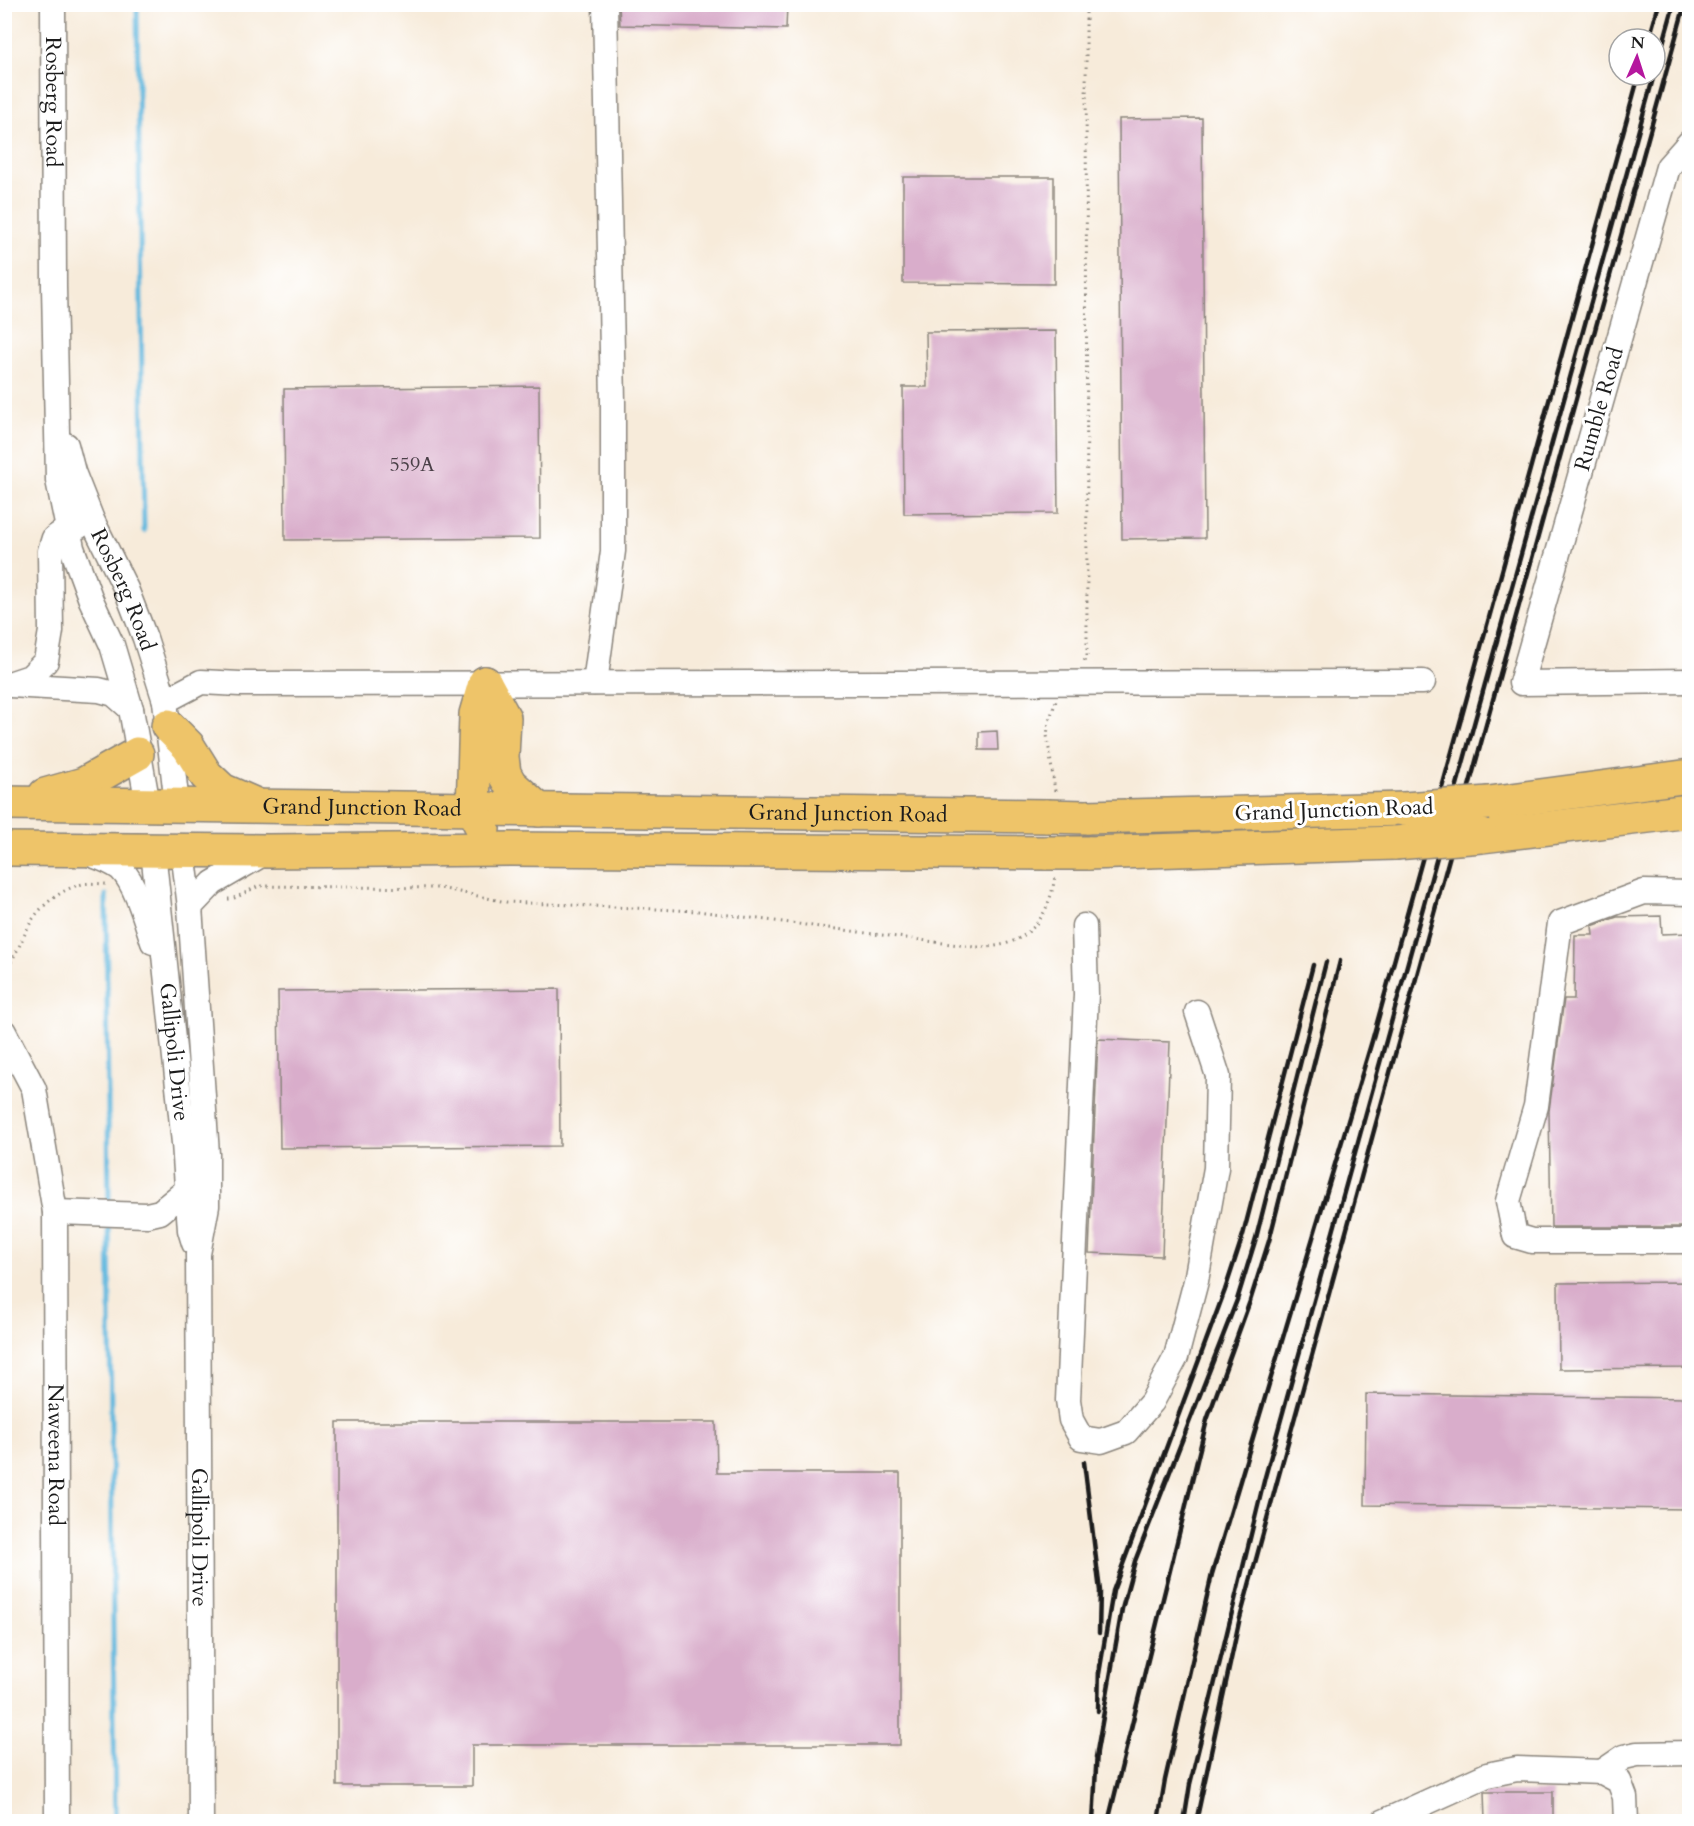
<svg xmlns="http://www.w3.org/2000/svg" width="1694" height="1826" viewBox="0 0 1694 1826" font-family="Cardo,serif">
<rect width="100%" height="100%" fill="#fff"/>
<filter id="ink" filterUnits="userSpaceOnUse"><feTurbulence type="fractalNoise" baseFrequency=".0167" numOctaves="2"/><feDisplacementMap in="SourceGraphic" scale="12" xChannelSelector="R" yChannelSelector="G"/><feConvolveMatrix kernelMatrix="1 2 1 2 8 2 1 2 1" color-interpolation-filters="sRGB"/></filter>
<filter id="wash" filterUnits="userSpaceOnUse"><feTurbulence type="fractalNoise" baseFrequency=".008" numOctaves="4" result="noise"/><feDisplacementMap in="SourceGraphic" scale="24" xChannelSelector="R" yChannelSelector="G"/><feGaussianBlur stdDeviation="1.35" result="paint"/><feColorMatrix in="noise" values="0 0 0 0 0 0 0 0 0 0 0 0 0 0 0 0 0 1.4 0 .05"/><feComposite in="paint" operator="in"/></filter>
<g filter="url(#wash)">
<rect width="100%" height="100%" fill="#f7ebda"/>
<g fill="none" stroke-linecap="round" stroke-linejoin="round">
<path stroke="#61b8de" stroke-width="5" d="M137,4l7,527
M106,895l3,313
M109,1220l6,602"/>
</g>
<g id="blocks">
<path fill="#d9adcb" d="M619,4h168l-1,25 -166,-4z
M1202,118l3,420 -83,1 -3,-420z
M903,177h151v107l-151,-1z
M1056,331l2,182 -154,1 -1,-127h24l-1,-55z
M539,386l1,152 -255,2 -1,-151z
M997,731l1,19h-19v-18z
M1661,916l1,18 27,-1v294h-138l-2,-116 15,-112h10l1,-64h18l-1,-9 25,-9z
M559,989l1,157 -280,2 -2,-157z
M1098,1039l72,3 -8,214 -73,-3z
M1689,1282v86l-130,1 -1,-86z
M1366,1394l323,4v111l-324,-4z
M337,1422h379l1,51h183v272h-428v41h-135z
M1484,1792h69v29h-68z"/>
</g>
</g>
<g filter="url(#ink)">
<use href="#blocks" fill-opacity="0" stroke="#8a847b" stroke-width="1.5"/>
<g fill="none" stroke-linecap="round" stroke-linejoin="round">
<defs>
<g id="minor">
<path id="s1" d="M53,4l1,283 4,193 14,68 19,52 21,45 19,64 17,96"/>
<path d="M1690,142l-22,25 -147,516 169,-2"/>
<path id="s2" d="M66,445l7,27 19,48 34,69 19,49 20,63 12,104"/>
<path d="M595,683l18,-132v-149l-8,-398"/>
<path d="M6,685l24,-8 16,-16 5,-30 -1,-80 4,-13 13,-9 11,-2"/>
<path d="M10,685l89,5 15,4 17,15"/>
<path d="M165,701l36,-19 39,2 1183,-2"/>
<path id="s3" d="M153,851l31,292 6,87 4,13"/>
<path id="s4" d="M183,851l7,56 17,247v52l-9,48 3,568"/>
<path d="M87,853c11,4 24,8 34,16 15,15 25,52 32,73"/>
<path d="M1690,893l-46,-1 -84,31 -24,183 -28,95 7,35 17,5h158"/>
<path d="M190,907l23,-24 55,-32"/>
<path d="M1084,926l2,68 -18,406 3,20 10,18 20,3 25,-9 26,-30 24,-45 20,-76 20,-113 2,-92 -21,-64"/>
<path id="s5" d="M4,1032l30,57 21,123 2,610"/>
<path d="M55,1212l92,3 13,-3 28,-23"/>
<path d="M1602,1772l22,-15 13,-3 53,-1"/>
<path d="M1383,1822l104,-47 30,-6 85,3 17,9 6,16 1,25"/>
</g>
<g id="highway">
<path d="M485,683l19,35 -2,39 2,16 6,11 29,26"/>
<path d="M168,726l20,20 18,29 16,15 32,14"/>
<path d="M45,795l39,-11 53,-30"/>
<path id="s6" d="M4,803l1043,13"/>
<path d="M1489,803l201,-27"/>
<path d="M1086,817l318,-8"/>
<path d="M483,829l-10,-19 3,-96 9,-31"/>
<path d="M1482,836l208,-25"/>
<path d="M4,849l264,2 243,-2 536,4"/>
<path d="M1088,853l307,-10"/>
</g>
</defs>
<use href="#minor" stroke="#8a847b" stroke-width="27"/>
<use href="#highway" stroke="#8a847b" stroke-width="36"/>
<path stroke="#8a847b" stroke-width="3" stroke-dasharray="1.5 4.5" stroke-linecap="butt" d="M1084,661l3,-4 -1,-653
M1055,791l-8,-56 2,-14 7,-20
M228,899c10,0 21,-10 32,-13l180,2 66,14 192,9 276,36c49,2 74,-23 81,-71
M4,972c12,-15 18,-34 27,-50 10,-17 30,-32 48,-37 9,-3 20,-1 29,-1"/>
<use href="#minor" stroke="#fff" stroke-width="24"/>
<use href="#highway" stroke="#eec469" stroke-width="33"/>
<path stroke="#1c1c1c" stroke-width="4.5" d="M1649,39l10,-35
M1655,72l19,-68
M1084,1462l16,129 -1,42
M1099,1674l14,-83 112,-301 18,-55 70,-270
M1098,1711l1,-45
M1096,1757l26,-148 13,-48 102,-261 19,-62 70,-276
M1093,1822l4,-72
M1108,1822l99,-402 43,-119 19,-60 71,-280
M1158,1822l7,-42 47,-206 160,-533 267,-966
M1184,1822l6,-38 75,-307 389,-1402
M1196,1822l43,-200 38,-140 408,-1478"/>
<defs>
<path id="highway-bridge" d="M1404,809l85,-6
M1047,816l39,1
M1395,843l87,-7
M1047,853h41"/>
</defs>
<use href="#highway-bridge" stroke="#8a847b" stroke-width="36" stroke-linecap="butt"/>
<use href="#highway-bridge" stroke="#eec469" stroke-width="33"/>
</g>
</g>
<g text-anchor="middle" dominant-baseline="central" stroke-width="6" stroke-linejoin="round" paint-order="stroke">
<g font-size="20" fill="#4b4048">
<text x="412" y="464">559A</text>
</g>
<g font-size="22" fill="#1c1c1c" stroke="#fff">
<text stroke="none"><textPath href="#s1" startOffset="98">Rosberg Road</textPath></text>
<text transform="translate(1599 409) rotate(-74)">Rumble Road</text>
<text stroke="none"><textPath href="#s2" startOffset="156">Rosberg Road</textPath></text>
<text stroke="none"><textPath href="#s6" startOffset="358">Grand Junction Road</textPath></text>
<text transform="translate(1334 810) rotate(-2)">Grand Junction Road</text>
<text stroke="none"><textPath href="#s6" startOffset="844">Grand Junction Road</textPath></text>
<text stroke="none"><textPath href="#s3" startOffset="202">Gallipoli Drive</textPath></text>
<text stroke="none"><textPath href="#s5" startOffset="432">Naweena Road</textPath></text>
<text stroke="none"><textPath href="#s4" startOffset="688">Gallipoli Drive</textPath></text>
</g>
</g>
<rect width="1694" height="1826" fill="none" stroke="#fff" stroke-width="24"/>
<g transform="translate(1637 57) rotate(3)"><circle r="28" fill="#ffffff" stroke="#a4a4a4" stroke-width="1.5"/>
<path d="M0-4.5L10 22L0 15L-10 22Z" fill="#b5179e"/>
<text y="-9" font-size="16" font-weight="bold" text-anchor="middle" fill="#1c1c1c">N</text>
</g>
</svg>
